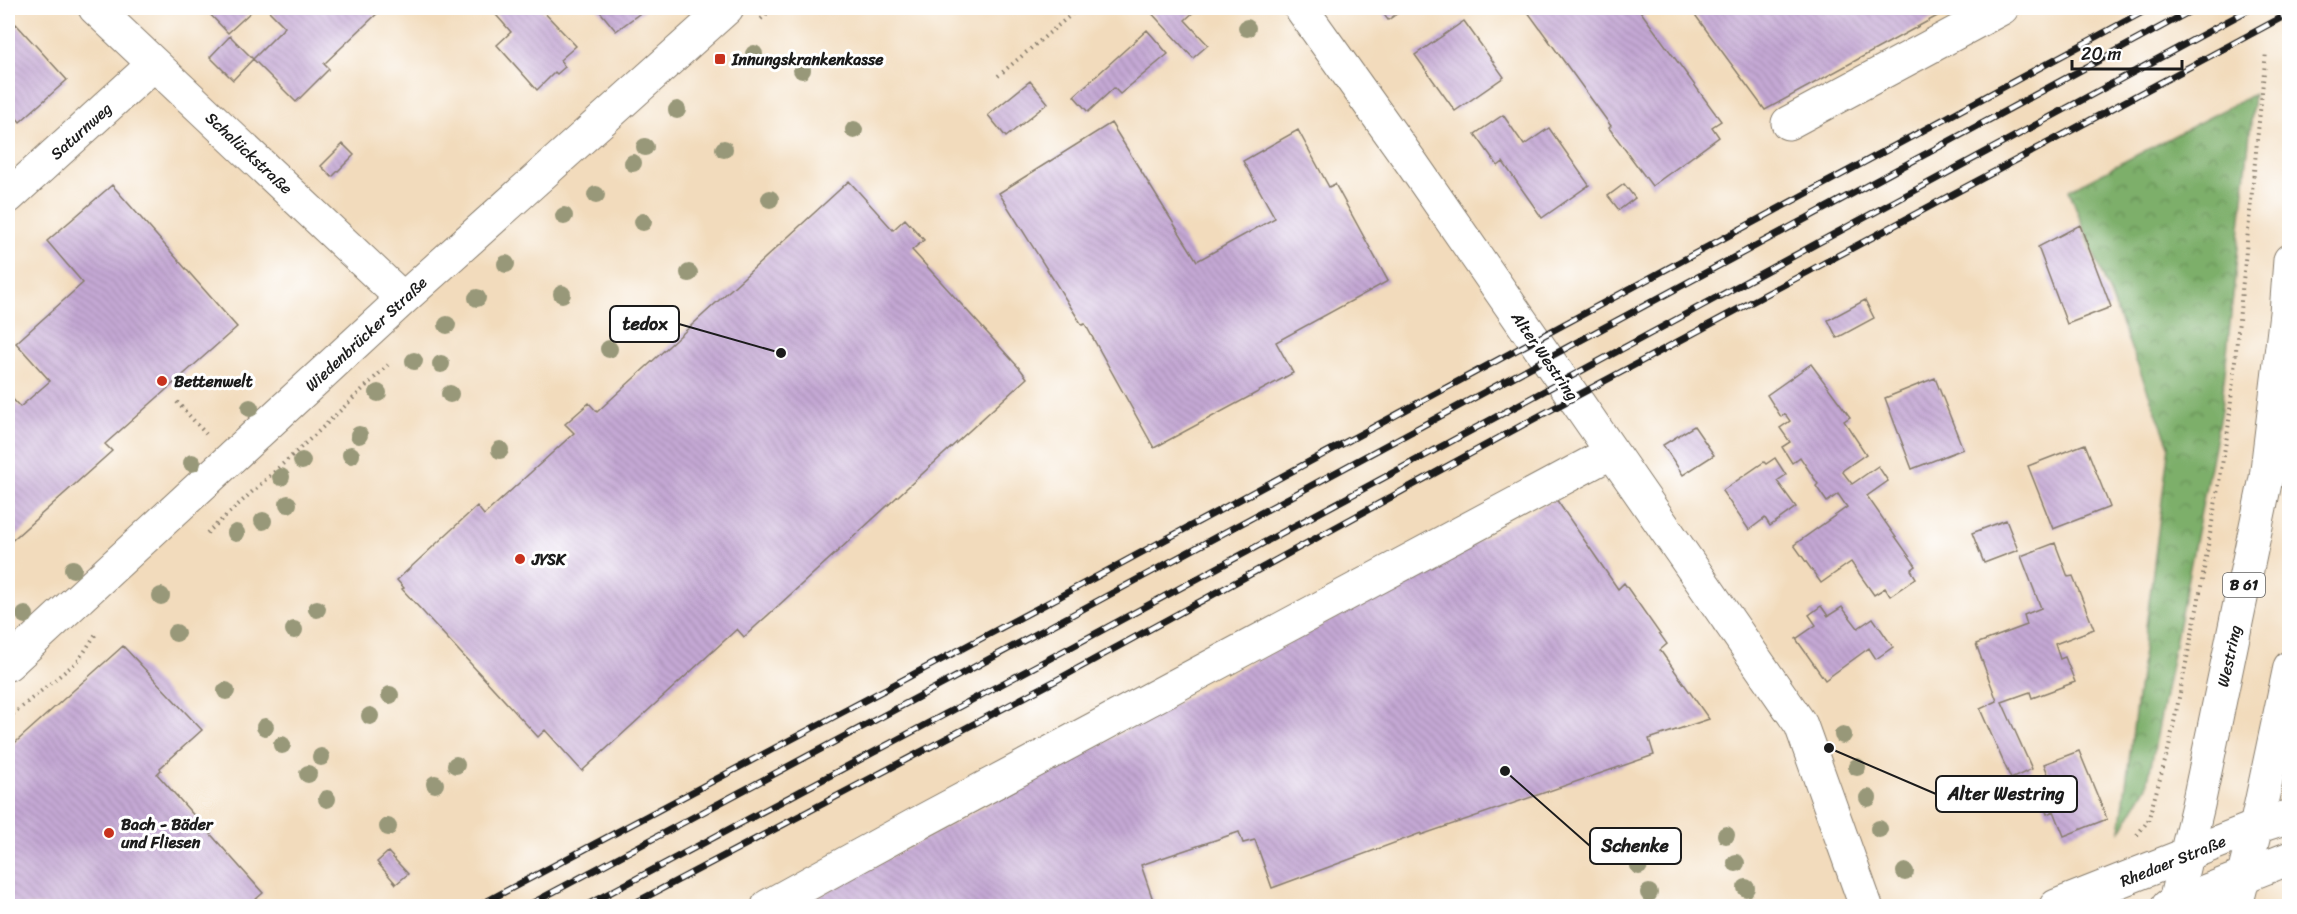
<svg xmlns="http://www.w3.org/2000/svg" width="2297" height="914" viewBox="0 0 2297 914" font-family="Sriracha,sans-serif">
<defs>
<pattern id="forest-crowns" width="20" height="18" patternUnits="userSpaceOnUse" patternTransform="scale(1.5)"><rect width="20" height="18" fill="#7daf6a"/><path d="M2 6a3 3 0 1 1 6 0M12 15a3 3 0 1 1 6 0" fill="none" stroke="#668e56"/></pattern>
<pattern id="building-back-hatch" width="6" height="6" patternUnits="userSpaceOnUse" patternTransform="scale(1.5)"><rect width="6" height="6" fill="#c4a8d4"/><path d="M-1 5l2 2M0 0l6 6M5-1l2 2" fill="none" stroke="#a890b5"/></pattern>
</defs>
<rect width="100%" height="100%" fill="#fff"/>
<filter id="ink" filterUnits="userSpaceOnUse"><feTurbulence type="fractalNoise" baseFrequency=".0167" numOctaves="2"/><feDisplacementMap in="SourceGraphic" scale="12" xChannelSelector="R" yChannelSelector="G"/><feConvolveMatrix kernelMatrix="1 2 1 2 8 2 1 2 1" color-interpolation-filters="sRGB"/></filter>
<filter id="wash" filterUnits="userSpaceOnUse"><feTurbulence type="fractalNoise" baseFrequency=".008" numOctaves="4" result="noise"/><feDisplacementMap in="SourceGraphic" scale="24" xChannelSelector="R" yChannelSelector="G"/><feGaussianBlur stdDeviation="1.35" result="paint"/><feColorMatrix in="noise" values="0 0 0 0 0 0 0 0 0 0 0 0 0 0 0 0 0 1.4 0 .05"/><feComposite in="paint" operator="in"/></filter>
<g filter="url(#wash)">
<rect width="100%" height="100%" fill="#f2dbbc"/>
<path fill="url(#forest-crowns)" stroke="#4c6643" stroke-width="1.5" d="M2254,94l-33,316 -74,376 -27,46 49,-387 -100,-255z"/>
<g id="blocks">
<path fill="url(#building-back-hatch)" d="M204,8h51l-27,25z
M266,8h117l-59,56 5,5 -33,33 -43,-43 32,-32z
M490,8h50l36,38 -16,14 5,7 -8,7 -2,-2 -18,18 -40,-45 14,-13z
M597,8h50l-31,23z
M1147,8h51l-13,12 23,25 -15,13z
M1379,8h26l-17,12z
M1525,8h113l83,113 -9,6 7,10 -67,49 -43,-58 2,-2z
M1690,8h262l-187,102z
M1464,21l40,56 -49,34 -40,-56z
M16,24l51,56 -47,42 -12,-14v-77z
M1147,30l21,24 -48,40 -6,-6 -26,24 -14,-16z
M230,36l23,23 -20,21 -23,-23z
M1030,81l18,22 -42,34 -18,-22z
M1503,115l21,30 25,-17 40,57 -47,33 -39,-56 -5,4 -23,-32z
M1111,123l86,138 78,-43 -32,-57 55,-31 31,57 6,-3 53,97 -112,61 17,31 -139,75 -69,-124 -3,1 -83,-132z
M343,144l11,11 -22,22 -11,-11z
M849,181l44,49 12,-11 19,21 -12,10 109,120 6,8 -283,259 -7,-8 -155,142 -37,-41 -7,7 -136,-148 2,-1 -7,-8 80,-74 7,9 90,-82 -9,-9 24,-21 8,9z
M1624,184l11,14 -16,12 -11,-14z
M112,185l125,142 -132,117 7,7 -104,93v-150l12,13 30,-26 -34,-38 67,-60 -36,-42z
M2080,225l31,82 -44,17 -29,-77z
M1865,300l9,18 -37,20 -9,-18z
M1811,364l39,53 -6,4 22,33 -24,17 10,13 26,-18 10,15 -21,15 49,70 -5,4 5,8 -26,18 -5,-8 -11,7 -23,-33 -30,21 -27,-38 53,-38 -9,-13 -11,8 -11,-16 2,-2 -18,-27 -8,6 -10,-16 8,-5 -10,-14 10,-7 -5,-7 -4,3 -14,-22z
M1935,378l28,71 -51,20 -27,-71z
M1694,426l20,29 -31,20 -20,-30z
M2085,444l25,63 -57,22 -25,-63z
M1775,458l11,17 -9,6 19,26 -26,19 -5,-8 -16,12 -27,-39 42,-29 2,2z
M1556,499l62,90 6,-6 43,61 -7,6 49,69 -60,20 5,16 -233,80v-2l-149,55 -17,-48 -12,3 -4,-11 -98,33 14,41h-355z
M2006,520l12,30 -34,13 -12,-30z
M2055,543l13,34 5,-1 21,53 -39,15 5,15 5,-2 10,25 -43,16 -2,-6 -28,10 30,67 -21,10 -31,-70 17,-8 -21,-57 51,-19 -3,-10 17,-7 -20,-52z
M1821,606l7,10 14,-9 16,21 15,-10 20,29 -17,12 -7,-11 -44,32 -29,-41 20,-14 -7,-10z
M123,646l79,84 -42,38 1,2 -4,4 106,119 -15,13h-240v-157z
M2079,751l28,68 -43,17 -10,-25 -7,3 -8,-21 14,-6 -9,-23z
M388,852l20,22 -12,10 -19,-22z"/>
</g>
</g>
<g filter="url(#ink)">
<use href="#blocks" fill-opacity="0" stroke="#877c6c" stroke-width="1.5"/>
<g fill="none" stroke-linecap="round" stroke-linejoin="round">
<defs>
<path id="minor" d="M95,8l308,291
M1301,8l110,154 390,563 65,181
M1788,123l214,-115
M8,197l146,-133
M8,664l395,-365 324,-291
M768,906l147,-81 697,-373
M2056,906l200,-79 34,-11
M2168,906l122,-48"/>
<path id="major" d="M2174,906l24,-101 68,-327 20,-165 4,-53
M2236,906l20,-79 34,-160"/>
</defs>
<use href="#minor" stroke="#877c6c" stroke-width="35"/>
<use href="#major" stroke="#877c6c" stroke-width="35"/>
<path stroke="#877c6c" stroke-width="4" stroke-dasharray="1.5 4.5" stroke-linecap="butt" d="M761,19l13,-11
M998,76l81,-68
M177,402l29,32
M207,533l113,-103 68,-65
M8,718l71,-58 18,-28
M2137,835l11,-14 21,-74 29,-143 30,-174 38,-378
M2288,906l2,-5"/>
<use href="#minor" stroke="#fff" stroke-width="33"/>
<use href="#major" stroke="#fff" stroke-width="33"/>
<defs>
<path id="rail" d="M478,906l579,-308 1093,-590
M527,906l541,-289 1128,-609
M585,906l460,-245 1207,-653
M629,906l426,-225 475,-260 760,-408"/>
</defs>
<use href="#rail" stroke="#1c1c1c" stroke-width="7"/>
<use href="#rail" stroke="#fff" stroke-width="4.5" stroke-dasharray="14" stroke-linecap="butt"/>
</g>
<g fill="#989879">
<circle cx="1247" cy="28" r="9"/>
<circle cx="754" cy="54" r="9"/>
<circle cx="802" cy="70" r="9"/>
<circle cx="677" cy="110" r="9"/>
<circle cx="854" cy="130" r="9"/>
<circle cx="645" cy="147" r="9"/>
<circle cx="724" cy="149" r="9"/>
<circle cx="633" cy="163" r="9"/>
<circle cx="596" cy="195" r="9"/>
<circle cx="770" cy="199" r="9"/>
<circle cx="564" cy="216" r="9"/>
<circle cx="643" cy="222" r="9"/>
<circle cx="506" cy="264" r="9"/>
<circle cx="689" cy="273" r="9"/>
<circle cx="562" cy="294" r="9"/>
<circle cx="477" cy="298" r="9"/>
<circle cx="447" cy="325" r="9"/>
<circle cx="609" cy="349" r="9"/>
<circle cx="414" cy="361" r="9"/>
<circle cx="441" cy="364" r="9"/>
<circle cx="378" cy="393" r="9"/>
<circle cx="450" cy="394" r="9"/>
<circle cx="250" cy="408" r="9"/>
<circle cx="359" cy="435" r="9"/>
<circle cx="500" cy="450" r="9"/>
<circle cx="351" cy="455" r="9"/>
<circle cx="302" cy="461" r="9"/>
<circle cx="192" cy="463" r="9"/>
<circle cx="281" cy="477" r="9"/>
<circle cx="288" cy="504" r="9"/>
<circle cx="263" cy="521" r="9"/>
<circle cx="236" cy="533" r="9"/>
<circle cx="73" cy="569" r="9"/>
<circle cx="161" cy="596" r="9"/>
<circle cx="317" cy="609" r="9"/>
<circle cx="25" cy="615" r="9"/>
<circle cx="294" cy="630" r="9"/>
<circle cx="176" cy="633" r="9"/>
<circle cx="226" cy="691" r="9"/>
<circle cx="390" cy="695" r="9"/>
<circle cx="370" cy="716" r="9"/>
<circle cx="265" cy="727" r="9"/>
<circle cx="1843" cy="735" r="9"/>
<circle cx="282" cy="745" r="9"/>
<circle cx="321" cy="757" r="9"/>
<circle cx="456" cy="765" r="9"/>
<circle cx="1857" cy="767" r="9"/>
<circle cx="308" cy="774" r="9"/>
<circle cx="435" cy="784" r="9"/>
<circle cx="1868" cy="798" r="9"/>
<circle cx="327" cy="799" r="9"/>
<circle cx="388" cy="827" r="9"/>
<circle cx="1879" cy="829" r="9"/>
<circle cx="1726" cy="835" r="9"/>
<circle cx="1736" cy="863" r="9"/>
<circle cx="1639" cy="866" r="9"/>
<circle cx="1905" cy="872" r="9"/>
<circle cx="1746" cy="888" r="9"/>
<circle cx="1649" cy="893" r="9"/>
</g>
</g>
<g fill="#c8321e" stroke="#fff" stroke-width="2">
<rect x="714" y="53" width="12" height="12" rx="3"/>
<circle cx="162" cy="381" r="6"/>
<circle cx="520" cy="559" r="6"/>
<circle cx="109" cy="833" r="6"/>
</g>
<g text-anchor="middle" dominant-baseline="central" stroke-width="6" stroke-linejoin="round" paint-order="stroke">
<rect fill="#fff" stroke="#606060" stroke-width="1.5" x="2223" y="573" width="42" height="24" rx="4.5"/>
<g font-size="15" font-weight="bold" fill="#1c1c1c">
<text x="2244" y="585">B 61</text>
</g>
<g font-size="16" font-weight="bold" fill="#1c1c1c" stroke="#fff" text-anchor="start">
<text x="732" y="59">Innungskrankenkasse</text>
<text x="174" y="381">Bettenwelt</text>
<text x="532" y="559">JYSK</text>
<text x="121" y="824">Bach - Bäder<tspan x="121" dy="18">und Fliesen</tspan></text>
</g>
<g font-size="16" fill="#1c1c1c" stroke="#fff">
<text transform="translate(81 131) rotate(-42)">Saturnweg</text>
<text transform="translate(249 153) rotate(43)">Schalückstraße</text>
<text transform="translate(366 334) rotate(-43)">Wiedenbrücker Straße</text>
<text transform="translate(1545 356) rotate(55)">Alter Westring</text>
<text transform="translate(2229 656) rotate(-78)">Westring</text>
<text transform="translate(2173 861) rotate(-22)">Rhedaer Straße</text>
</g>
</g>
<path fill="none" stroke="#1c1c1c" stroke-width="2" d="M781 353L679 324M1829 748L1936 794M1505 771L1590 846"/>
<g fill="#1c1c1c" stroke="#fff" stroke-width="2">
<circle cx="781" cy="353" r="6"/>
<circle cx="1829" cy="748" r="6"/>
<circle cx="1505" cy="771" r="6"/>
</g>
<g fill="#fff" stroke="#1c1c1c" stroke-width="2">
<rect x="610" y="306" width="69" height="36" rx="6"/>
<rect x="1936" y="776" width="141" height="36" rx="6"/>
<rect x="1590" y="828" width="91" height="36" rx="6"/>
</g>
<g font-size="18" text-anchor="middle" font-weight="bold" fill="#1c1c1c">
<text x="645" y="330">tedox</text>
<text x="2006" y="800">Alter Westring</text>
<text x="1635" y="852">Schenke</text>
</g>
<rect width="2297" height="914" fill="none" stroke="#fff" stroke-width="30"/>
<path d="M2072 60v9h110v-9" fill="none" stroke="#1c1c1c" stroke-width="3"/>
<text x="2081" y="60" font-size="18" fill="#1c1c1c" stroke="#ffffff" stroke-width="4.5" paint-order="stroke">20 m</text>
</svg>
